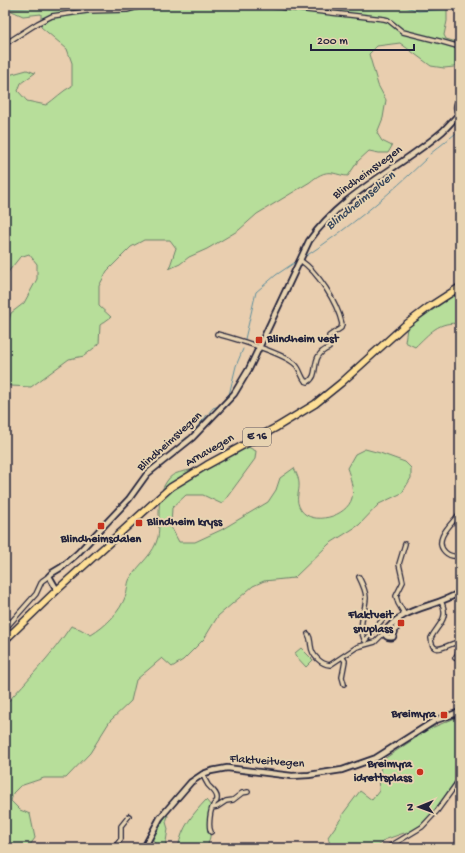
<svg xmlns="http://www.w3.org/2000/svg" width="465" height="853" viewBox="0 0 465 853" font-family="'Gochi Hand',sans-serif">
<rect width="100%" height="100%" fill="#e9ceaf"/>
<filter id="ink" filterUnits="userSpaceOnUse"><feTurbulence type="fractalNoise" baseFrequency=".025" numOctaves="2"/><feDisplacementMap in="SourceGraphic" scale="8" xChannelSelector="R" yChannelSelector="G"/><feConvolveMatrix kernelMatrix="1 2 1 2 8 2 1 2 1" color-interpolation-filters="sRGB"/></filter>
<g filter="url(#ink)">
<path fill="#b7de9a" stroke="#6c806a" d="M56,5l62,1 12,-1h317v16l-3,14 2,4 14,4v16l-6,8 -10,1 -13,-2 -31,-23 -23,3 -8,8 9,31 8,15 -3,18 -6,15 5,8 10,5 -4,7h-9l-10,-2 -11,10 -10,15c-5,0 -10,-2 -15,-3 -9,-2 -17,4 -23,9l-53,32 -18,16 -32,19 -18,8 -9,7 -11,5 7,-21 -6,-8h-26l-13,7 -24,24 -8,15v20l12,11 -11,8 -1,19 -15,12 -15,3 -38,28 -20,-1 -6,-3v-51l6,-19 13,-10 13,-24v-15l-8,-10 -9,3 -15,19v-200l22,-6 8,3 -14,10 -3,8 9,10 19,4c9,-6 16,-14 26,-19v-23l-5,-14 -26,-22v-13l-18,2 -18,-8 46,-1z
M460,291v33c-21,-4 -31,10 -45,23l-10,-5 2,-14z
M248,447l8,4 -1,8 -33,45 -19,-9h-17l-14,13 -1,19 8,15h16l26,-12 47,-28 8,-12 4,-12 14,-10c2,5 5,10 5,15 1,10 -5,16 2,27 11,16 46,7 51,-12 2,-9 -2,-22 -5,-30l8,-14 10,-5 15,4 25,9 6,6v10l-9,15 -23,11 -20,21 -30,19 -35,34 -30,3 -11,5 -35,30 -14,23 -21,21 -11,7 -10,-9 -26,22 -5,21 -21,20 -20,32 -24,25h-22l-24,8 -7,7 -2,8 9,9 10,4 5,24 -7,10h-23v-143c24,-27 46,-49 66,-79l9,3 11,6c15,-9 29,-23 35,-40 2,-6 1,-13 5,-18 9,-14 23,-23 27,-40 3,-19 -3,-39 9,-56 6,-10 18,-9 27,-12 19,-5 35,-17 54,-22z
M301,648l12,12 -7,7 -11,-12v-2z
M460,716v58l-25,36 -11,13 -15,11 -2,-2 -23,8 -7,8h-46l-3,-11 14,-20v-2l18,-24 12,9 7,-9 2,-30 48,-32z
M206,800l6,7 -2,30 -3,11h-29c4,-21 14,-33 28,-48z
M167,814l1,2 -2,6 2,7 -3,19h-8l-5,-10z"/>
<path fill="#87d8df" stroke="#5f8f9d" d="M5,5h51l-5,2 -46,1z"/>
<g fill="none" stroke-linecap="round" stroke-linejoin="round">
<path stroke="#5f8f9d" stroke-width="1" d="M401,5l17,6 42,-3
M430,154l30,-24
M306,256c43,-28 84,-62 121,-98
M245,339l11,-47 20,-17 21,-14
M225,398l4,-3 7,-29 7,-17
M192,433l21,-25 6,-2 3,-3
M167,455l20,-18"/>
<defs>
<path id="street" d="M263,5l121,14 4,1 15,12 36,9 21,6
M5,44l33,-21 14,-7 35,-5 40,-1 18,-5
M458,115c-4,-6 -2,-14 2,-19
M217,334c16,4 69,20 79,31 4,4 5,11 9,16l3,1c13,-7 0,-26 21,-34v-12l12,-8 1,-4c-5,-22 -24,-52 -42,-64
M460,513c-7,10 -28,26 -15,39 4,4 9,5 15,4
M405,544l-6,20 4,18 -7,14 2,7 7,12
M359,577c3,6 7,15 7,21 -1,15 -9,28 -1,43l17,-21
M441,601c9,18 -3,23 -10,37 1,19 15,7 24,5l4,2 1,5
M5,629l31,-35 6,-13 7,-5
M308,634c3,5 2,7 3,12 1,10 10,18 19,19l27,-18 18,-5 9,-9
M343,658l2,3 -3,16 2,7
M455,658l5,-8
M203,774c1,4 3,8 5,11 3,4 10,8 9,14 0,4 -1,1 -3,5 -4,5 -6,23 -3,28
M212,808l5,-1 9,-6 7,-1 9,-7 6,-1
M114,848l7,-9v-13l8,-10
M387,848l35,-21 15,-16 23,-32"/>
<path id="secondary" d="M57,590l-8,-14 3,-3 10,-6 16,-14 51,-54 18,-25 45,-36 42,-44 15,-25 60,-128c34,-49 90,-72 134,-110 6,-6 11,-12 17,-18
M399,619l-6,18c-4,1 -7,0 -9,-4 18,-27 52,-25 76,-41
M144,848l16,-30 31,-36 12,-8 8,-3 16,-3 65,8 17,-1 33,-5 34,-12 60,-38 24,-8"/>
<path id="highway" d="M5,640l52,-50 114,-103 36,-22 70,-38 38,-23 26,-21 63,-57 25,-19 31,-20"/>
</defs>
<use href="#street" stroke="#22223b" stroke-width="6"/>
<use href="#secondary" stroke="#22223b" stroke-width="8"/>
<use href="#highway" stroke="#22223b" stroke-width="9"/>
<use href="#street" stroke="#e7d3b1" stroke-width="3.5"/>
<use href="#secondary" stroke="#e7d3b1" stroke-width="4.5"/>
<use href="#highway" stroke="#fdde96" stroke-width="6"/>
</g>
</g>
<g fill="#c8321e" stroke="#e7d3b1" stroke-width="1.5">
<rect x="255" y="336" width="8" height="8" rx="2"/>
<rect x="135" y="519" width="8" height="8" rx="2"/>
<rect x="97" y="522" width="8" height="8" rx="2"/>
<rect x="397" y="619" width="8" height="8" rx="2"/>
<rect x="440" y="711" width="8" height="8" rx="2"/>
<circle cx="420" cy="772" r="4"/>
</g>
<g text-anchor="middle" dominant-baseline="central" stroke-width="4" stroke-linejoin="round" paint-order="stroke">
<rect fill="#e7d3b1" stroke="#5d575e" stroke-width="1" x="243" y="428" width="28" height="18" rx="3"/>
<g font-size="11" font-weight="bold" fill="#22223b">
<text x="257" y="437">E 16</text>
</g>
<g font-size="12" fill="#22223b" stroke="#e7d3b1">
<text transform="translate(368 173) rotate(-36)">Blindheimsvegen</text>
<text transform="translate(170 442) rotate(-42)">Blindheimsvegen</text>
<text transform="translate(210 451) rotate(-30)">Arnavegen</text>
<text transform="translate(267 762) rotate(4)">Flaktveitvegen</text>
</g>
<g font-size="12" font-weight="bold" fill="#22223b" stroke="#e7d3b1" text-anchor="end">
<text x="267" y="340" text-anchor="start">Blindheim vest</text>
<text x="147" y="523" text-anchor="start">Blindheim kryss</text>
<text x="101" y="540" text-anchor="middle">Blindheimsdalen</text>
<text x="393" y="616">Flaktveit<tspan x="393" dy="14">snuplass</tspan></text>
<text x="436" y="715">Breimyra</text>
<text x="412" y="765">Breimyra<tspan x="412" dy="14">idrettsplass</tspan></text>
</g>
<g font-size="13" font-style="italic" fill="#36465c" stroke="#e7d3b1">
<text transform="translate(361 201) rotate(-39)">Blindheimselven</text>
</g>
</g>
<rect width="465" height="853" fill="none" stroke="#e7d3b1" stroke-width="20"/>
<rect x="10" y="10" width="445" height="833" fill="none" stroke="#22223b" stroke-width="1.5" filter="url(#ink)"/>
<g transform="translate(419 807) rotate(269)" stroke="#e7d3b1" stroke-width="3" paint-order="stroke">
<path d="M0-3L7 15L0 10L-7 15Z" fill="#22223b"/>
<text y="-6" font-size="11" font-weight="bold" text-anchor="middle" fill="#22223b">N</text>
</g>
<path d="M311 44v6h103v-6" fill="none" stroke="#22223b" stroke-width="2"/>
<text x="317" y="44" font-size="12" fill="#22223b" stroke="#e7d3b1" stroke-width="3" paint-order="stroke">200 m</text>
</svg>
